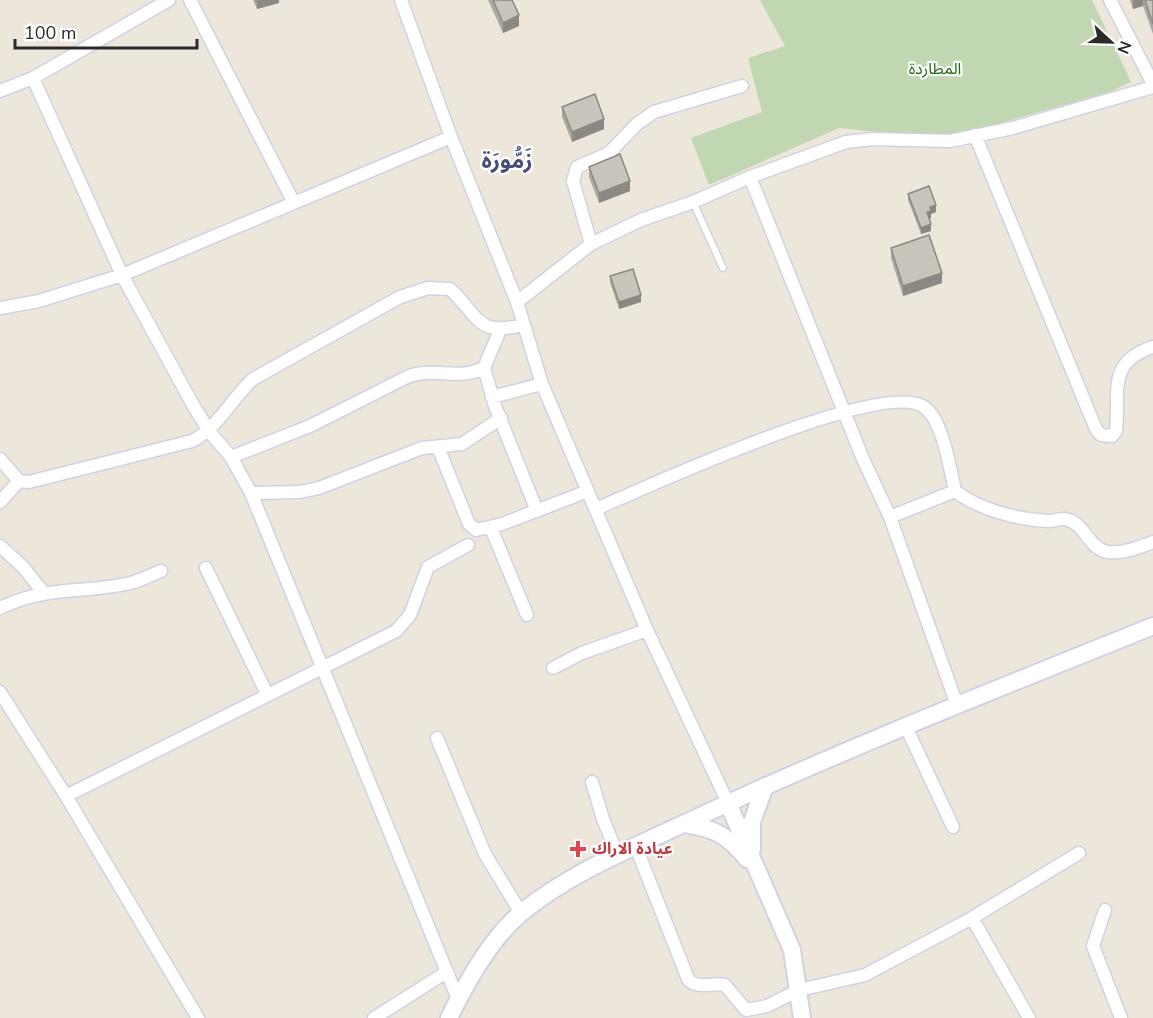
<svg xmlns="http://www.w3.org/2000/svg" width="1153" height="1018" viewBox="0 0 1153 1018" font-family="'Nunito Sans','Noto Sans Arabic',sans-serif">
<rect width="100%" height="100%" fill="#ede6db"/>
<path fill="#c1d7b1" d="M760,0h332l39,82 -21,10 -166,47 -105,-11 -130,57 -18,-47 71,-26 -14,-54 37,-12z"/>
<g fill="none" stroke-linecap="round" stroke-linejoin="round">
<defs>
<path id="lane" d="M693,202l30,66"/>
<path id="street" d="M190,0l103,201
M401,0l50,137 66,165 25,82 105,246 81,173
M1110,0l43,84
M33,78l89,197 71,130 16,26 22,26 20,36 207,506
M0,91l33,-13 136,-78
M975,135l121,294 5,6 11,1 4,-5c4,-38 -10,-69 37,-84
M750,177l96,-35 27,-3 77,2 63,-13 140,-41
M591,244l-18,-63 4,-14 32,-14 28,-29 17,-12 88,-26
M517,302l74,-58 50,-24 52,-18 57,-25 113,282 27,58 67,188
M0,308l39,-7 83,-26 329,-138
M500,330l-16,38 11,38 42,105
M492,397l50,-13
M438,447l31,77 7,6 26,-6 86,-33
M231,457l79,-31 99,-50c28,-9 48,5 75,-8
M0,459l19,22 10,1 163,-41c26,-13 40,-43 61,-62l147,-82 28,-9 22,1c31,29 25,47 74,36
M251,493l49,-1 19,-4 103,-40 40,-4 39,-26
M0,502l19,-21
M596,509c50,-22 288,-131 328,-102 19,13 26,62 31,84
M890,517l65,-26c25,19 61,28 92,30 6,1 13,-3 18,-2 20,3 23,30 43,33 14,2 32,-5 45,-10
M491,528l36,87
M0,546l23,21 20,25
M206,568l61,126
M0,608c47,-23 83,-14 131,-25 10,-3 20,-8 30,-12
M553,668l29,-15 65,-23
M0,692l66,104 132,222
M906,727l47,100
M437,738l48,116 36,59
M592,782l11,37 15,37
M66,796l330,-165 14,-16 18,-48 40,-22
M636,847l52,132c9,11 24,3 37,6l21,25 21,-4 32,-16 66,-15 107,-57 107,-65
M1105,910l-12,36 28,72
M972,918l57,100
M374,1018l71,-45"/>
<path id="secondary" d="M728,803l64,147 10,68
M685,824c31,5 42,11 62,35
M752,849v-27l13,-36
M449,1018c17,-35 41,-79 72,-105 51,-42 116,-67 175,-95 150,-70 304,-130 457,-192"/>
</defs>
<use href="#lane" stroke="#d0d2e3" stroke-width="9"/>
<use href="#street" stroke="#d0d2e3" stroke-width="15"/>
<use href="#secondary" stroke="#d0d2e3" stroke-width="20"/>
<use href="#lane" stroke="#fff" stroke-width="6"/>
<use href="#street" stroke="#fff" stroke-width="12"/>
<use href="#secondary" stroke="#fff" stroke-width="16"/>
</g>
<path fill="#aca8a1" d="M253,0h26v3l-22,6z
M488,0h24l7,26 -16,7z
M1130,0h23v34l-10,-28 -10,3z
M562,107l42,22 -32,13 -10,-25z
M589,167l41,24 -31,12 -10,-26z
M908,194l28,18 -5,2v4l-1,1 1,12 -10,3 -13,-34z
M891,248l51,35 -39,13 -12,-38z
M610,276l31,26 -22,7 -9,-27z"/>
<path fill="#8c8883" d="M265,0h14v3l-22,6v-7z
M1133,0h10v6l-10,3z
M519,15v11l-16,7v-10z
M604,119v10l-32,13v-10z
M630,181v10l-31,12v-10z
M936,205v7l-5,2v4l-4,1v-7l3,-5z
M931,224v7l-10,3v-6z
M942,273v10l-39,13v-10z
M641,295v7l-22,7v-7z"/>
<path fill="#c8c3bb" stroke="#8c8883" stroke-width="1.5" d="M256,0h9l-8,2z
M493,0h19l7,15 -16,8z
M1145,0h8v24z
M595,94l9,25 -32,13 -10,-25z
M620,154l10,27 -31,12 -10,-26z
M929,186l7,19 -6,2 1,4 -4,1 4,12 -10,4 -13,-34z
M929,235l13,38 -39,13 -12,-38z
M633,269l8,26 -22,7 -9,-26z"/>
<path fill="#e0444e" stroke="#fff" stroke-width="2" d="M575 840h6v6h6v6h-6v6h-6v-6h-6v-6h6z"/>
<g text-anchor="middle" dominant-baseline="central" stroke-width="4.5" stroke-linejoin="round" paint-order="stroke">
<g font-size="16" fill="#226a17" stroke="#fff">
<text x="935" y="69">المطاردة</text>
</g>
<g font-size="16" font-weight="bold" fill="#be3a42" stroke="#fff" text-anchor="start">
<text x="592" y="849">عيادة الاراك</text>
</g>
<g font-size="22" font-weight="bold" fill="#484e7c" stroke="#fff">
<text x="507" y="161">زَمُّورَة</text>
</g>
</g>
<g transform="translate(1111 42) rotate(112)" stroke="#ffffff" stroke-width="4.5" paint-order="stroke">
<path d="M0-4.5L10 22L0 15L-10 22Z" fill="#2a2a2a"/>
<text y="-9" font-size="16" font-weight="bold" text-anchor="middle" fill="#2a2a2a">N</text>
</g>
<path d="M15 39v9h182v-9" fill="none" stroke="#2a2a2a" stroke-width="3"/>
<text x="24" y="39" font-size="18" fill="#2a2a2a" stroke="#ffffff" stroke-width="4.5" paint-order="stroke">100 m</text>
</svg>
